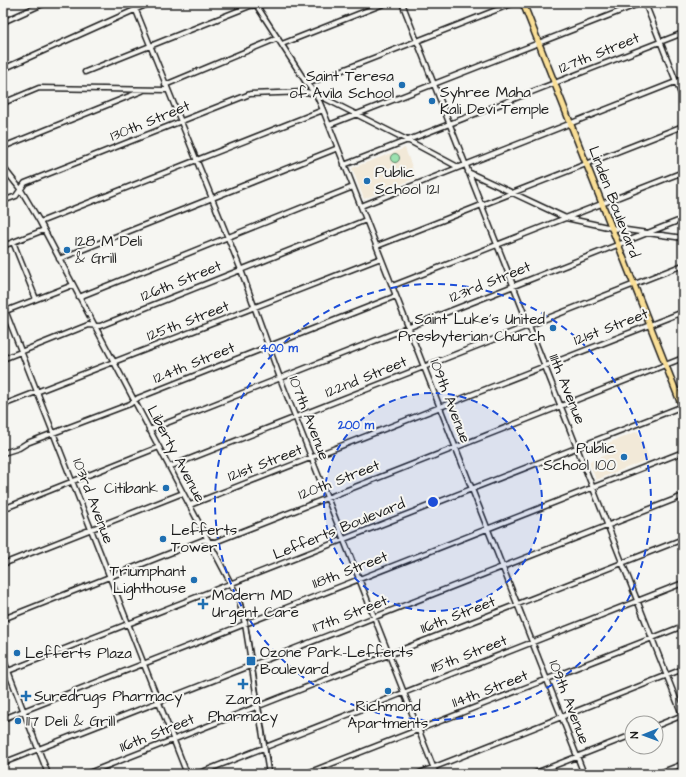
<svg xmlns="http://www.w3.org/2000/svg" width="686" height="777" viewBox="0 0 686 777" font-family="'Architects Daughter',sans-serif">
<rect width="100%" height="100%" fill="#f6f6f2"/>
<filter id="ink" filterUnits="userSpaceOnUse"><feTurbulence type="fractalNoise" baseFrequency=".025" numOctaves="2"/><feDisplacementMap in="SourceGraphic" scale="8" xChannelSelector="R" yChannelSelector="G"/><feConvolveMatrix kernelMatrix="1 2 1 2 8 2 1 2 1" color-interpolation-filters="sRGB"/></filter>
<g filter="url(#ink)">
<path fill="#f2e9d8" d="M405,148l11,30 -52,21 -12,-31z
M638,431l11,28 -53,21 -7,-18 16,-7 -4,-9z"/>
<path fill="#9be2b0" stroke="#5c7f66" d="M390.5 158a4.5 4.5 0 1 1 9 0a4.5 4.5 0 1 1-9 0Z"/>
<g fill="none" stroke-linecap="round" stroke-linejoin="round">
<defs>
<path id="minor" d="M133,3l108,267 39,108 156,396
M255,3l52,81 9,10 7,16 261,664
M402,3l281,714
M645,3l38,96
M3,22l42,-19
M282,44l104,-41
M3,69l147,-66
M85,72l165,-66 18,-3
M307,84l207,-81
M165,85l113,-47
M3,103l36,-15 128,2
M329,125l312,-122
M3,147l139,-56
M344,165l339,-132
M3,167l18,23 19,32 198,375 7,27 24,150
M468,172l98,46 46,10 71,10
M3,201l13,-5 9,-13 225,-89 56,-2 10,2 97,49 45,24
M361,206l322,-127
M40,222l283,-112
M13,242l23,57
M3,246l41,-16
M377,246l306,-120
M59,259l279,-111
M392,286l291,-114
M79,297l274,-110
M3,305l184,469
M3,312l70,-27
M3,359l85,-34 12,1 266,-106
M3,405l378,-147
M149,430l534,-211
M3,453l16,-5 8,-5 103,-39 8,-6 258,-102
M169,467l514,-202
M190,505l493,-193
M3,509l156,-62
M3,564l180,-71
M3,619l200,-79 12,2 468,-184
M3,658l45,116
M3,673l680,-267
M3,719l680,-267
M656,726l27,-11
M3,763l680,-267
M86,774l597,-235
M197,774l486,-191
M305,774l378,-148
M417,774l266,-105
M533,774l99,-39
M657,774l26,-10"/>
<path id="major" d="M523,3l160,406"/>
</defs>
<use href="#minor" stroke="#1c1c1c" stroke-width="7"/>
<use href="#major" stroke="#1c1c1c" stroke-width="8"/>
<use href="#minor" stroke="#f6f6f2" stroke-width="4"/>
<use href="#major" stroke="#fadf96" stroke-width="5"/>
<path stroke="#1c1c1c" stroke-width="1" d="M241,597l6,21 24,156"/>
</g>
</g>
<circle cx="433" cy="502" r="109" fill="#1d4ed8" fill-opacity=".12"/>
<g fill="none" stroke="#1d4ed8" stroke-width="2" stroke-dasharray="7 5">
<circle cx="433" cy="502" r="109"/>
<circle cx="433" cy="502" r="218"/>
</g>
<g fill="#1f6fb2" stroke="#f6f6f2" stroke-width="1.5">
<circle cx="402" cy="85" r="4"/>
<circle cx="432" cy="101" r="4"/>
<circle cx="367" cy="181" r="4"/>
<circle cx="67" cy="250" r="4"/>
<circle cx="553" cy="328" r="4"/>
<circle cx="624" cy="457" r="4"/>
<circle cx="166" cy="488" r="4"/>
<circle cx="163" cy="539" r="4"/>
<circle cx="194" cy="580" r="4"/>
<path d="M201 598h4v4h4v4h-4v4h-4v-4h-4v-4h4z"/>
<circle cx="17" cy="653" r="4"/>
<rect x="246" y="656" width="10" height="10" rx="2"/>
<path d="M241 678h4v4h4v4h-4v4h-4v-4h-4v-4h4z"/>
<circle cx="388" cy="691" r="4"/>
<path d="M24 690h4v4h4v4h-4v4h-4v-4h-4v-4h4z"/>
<circle cx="18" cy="721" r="4"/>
</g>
<g text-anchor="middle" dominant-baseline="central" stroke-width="4" stroke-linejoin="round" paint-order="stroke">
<g font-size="15" fill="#1c1c1c" stroke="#f6f6f2">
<text transform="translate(599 53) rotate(-22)">127th Street</text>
<text transform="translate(150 121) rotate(-22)">130th Street</text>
<text transform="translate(614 202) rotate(69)">Linden Boulevard</text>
<text transform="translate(181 281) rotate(-22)">126th Street</text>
<text transform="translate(490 282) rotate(-22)">123rd Street</text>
<text transform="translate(188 321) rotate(-21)">125th Street</text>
<text transform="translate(611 327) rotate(-21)">121st Street</text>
<text transform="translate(194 363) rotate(-22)">124th Street</text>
<text transform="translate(366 377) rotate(-22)">122nd Street</text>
<text transform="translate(567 389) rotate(68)">111th Avenue</text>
<text transform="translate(450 401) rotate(69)">109th Avenue</text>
<text transform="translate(309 418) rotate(69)">107th Avenue</text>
<text transform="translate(176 454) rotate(62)">Liberty Avenue</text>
<text transform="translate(265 463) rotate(-21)">121st Street</text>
<text transform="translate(339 480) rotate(-21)">120th Street</text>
<text transform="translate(93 501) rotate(69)">103rd Avenue</text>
<text transform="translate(339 529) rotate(-22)">Lefferts Boulevard</text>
<text transform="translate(350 570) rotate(-21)">118th Street</text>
<text transform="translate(350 614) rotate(-21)">117th Street</text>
<text transform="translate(458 615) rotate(-21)">116th Street</text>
<text transform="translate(469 654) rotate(-21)">115th Street</text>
<text transform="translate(490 689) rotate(-21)">114th Street</text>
<text transform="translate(569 702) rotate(69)">109th Avenue</text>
<text transform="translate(157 733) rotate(-22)">116th Street</text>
</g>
<g font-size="15" fill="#1c1c1c" stroke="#f6f6f2" text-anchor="start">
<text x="394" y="76" text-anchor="end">Saint Teresa<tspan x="394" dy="17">of Avila School</tspan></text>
<text x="440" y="92">Syhree Maha<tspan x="440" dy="17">Kali Devi Temple</tspan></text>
<text x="375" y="172">Public<tspan x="375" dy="17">School 121</tspan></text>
<text x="75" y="241">128 M Deli<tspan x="75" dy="17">&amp; Grill</tspan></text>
<text x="545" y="319" text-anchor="end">Saint Luke's United<tspan x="545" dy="17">Presbyterian Church</tspan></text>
<text x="616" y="448" text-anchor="end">Public<tspan x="616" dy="17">School 100</tspan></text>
<text x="158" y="488" text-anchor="end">Citibank</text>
<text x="171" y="530">Lefferts<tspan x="171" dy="17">Tower</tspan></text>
<text x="186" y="571" text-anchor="end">Triumphant<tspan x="186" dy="17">Lighthouse</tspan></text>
<text x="212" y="595">Modern MD<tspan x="212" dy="17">Urgent Care</tspan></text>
<text x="260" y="652">Ozone Park–Lefferts<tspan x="260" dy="17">Boulevard</tspan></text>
<text x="25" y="653">Lefferts Plaza</text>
<text x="34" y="696">Suredrugs Pharmacy</text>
<text x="243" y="699" text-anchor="middle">Zara<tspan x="243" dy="17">Pharmacy</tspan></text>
<text x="388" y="706" text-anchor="middle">Richmond<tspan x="388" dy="17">Apartments</tspan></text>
<text x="26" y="721">117 Deli &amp; Grill</text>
</g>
</g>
<circle cx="433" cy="502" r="6" fill="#1d4ed8" stroke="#f6f6f2" stroke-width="2"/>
<g font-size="12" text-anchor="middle" font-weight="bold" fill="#1d4ed8" stroke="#f6f6f2" stroke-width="4" stroke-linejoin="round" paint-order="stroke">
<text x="279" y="352">400 m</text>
<text x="356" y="429">200 m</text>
</g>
<rect width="686" height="777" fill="none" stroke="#f6f6f2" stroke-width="16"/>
<rect x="8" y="8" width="670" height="761" fill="none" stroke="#1c1c1c" stroke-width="1.5" filter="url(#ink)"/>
<g transform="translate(644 735) rotate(269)"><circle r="19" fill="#f6f6f2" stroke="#9f9f9c"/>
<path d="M0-3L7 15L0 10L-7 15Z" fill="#1f6fb2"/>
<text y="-6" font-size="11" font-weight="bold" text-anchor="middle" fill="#1c1c1c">N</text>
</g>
</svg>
